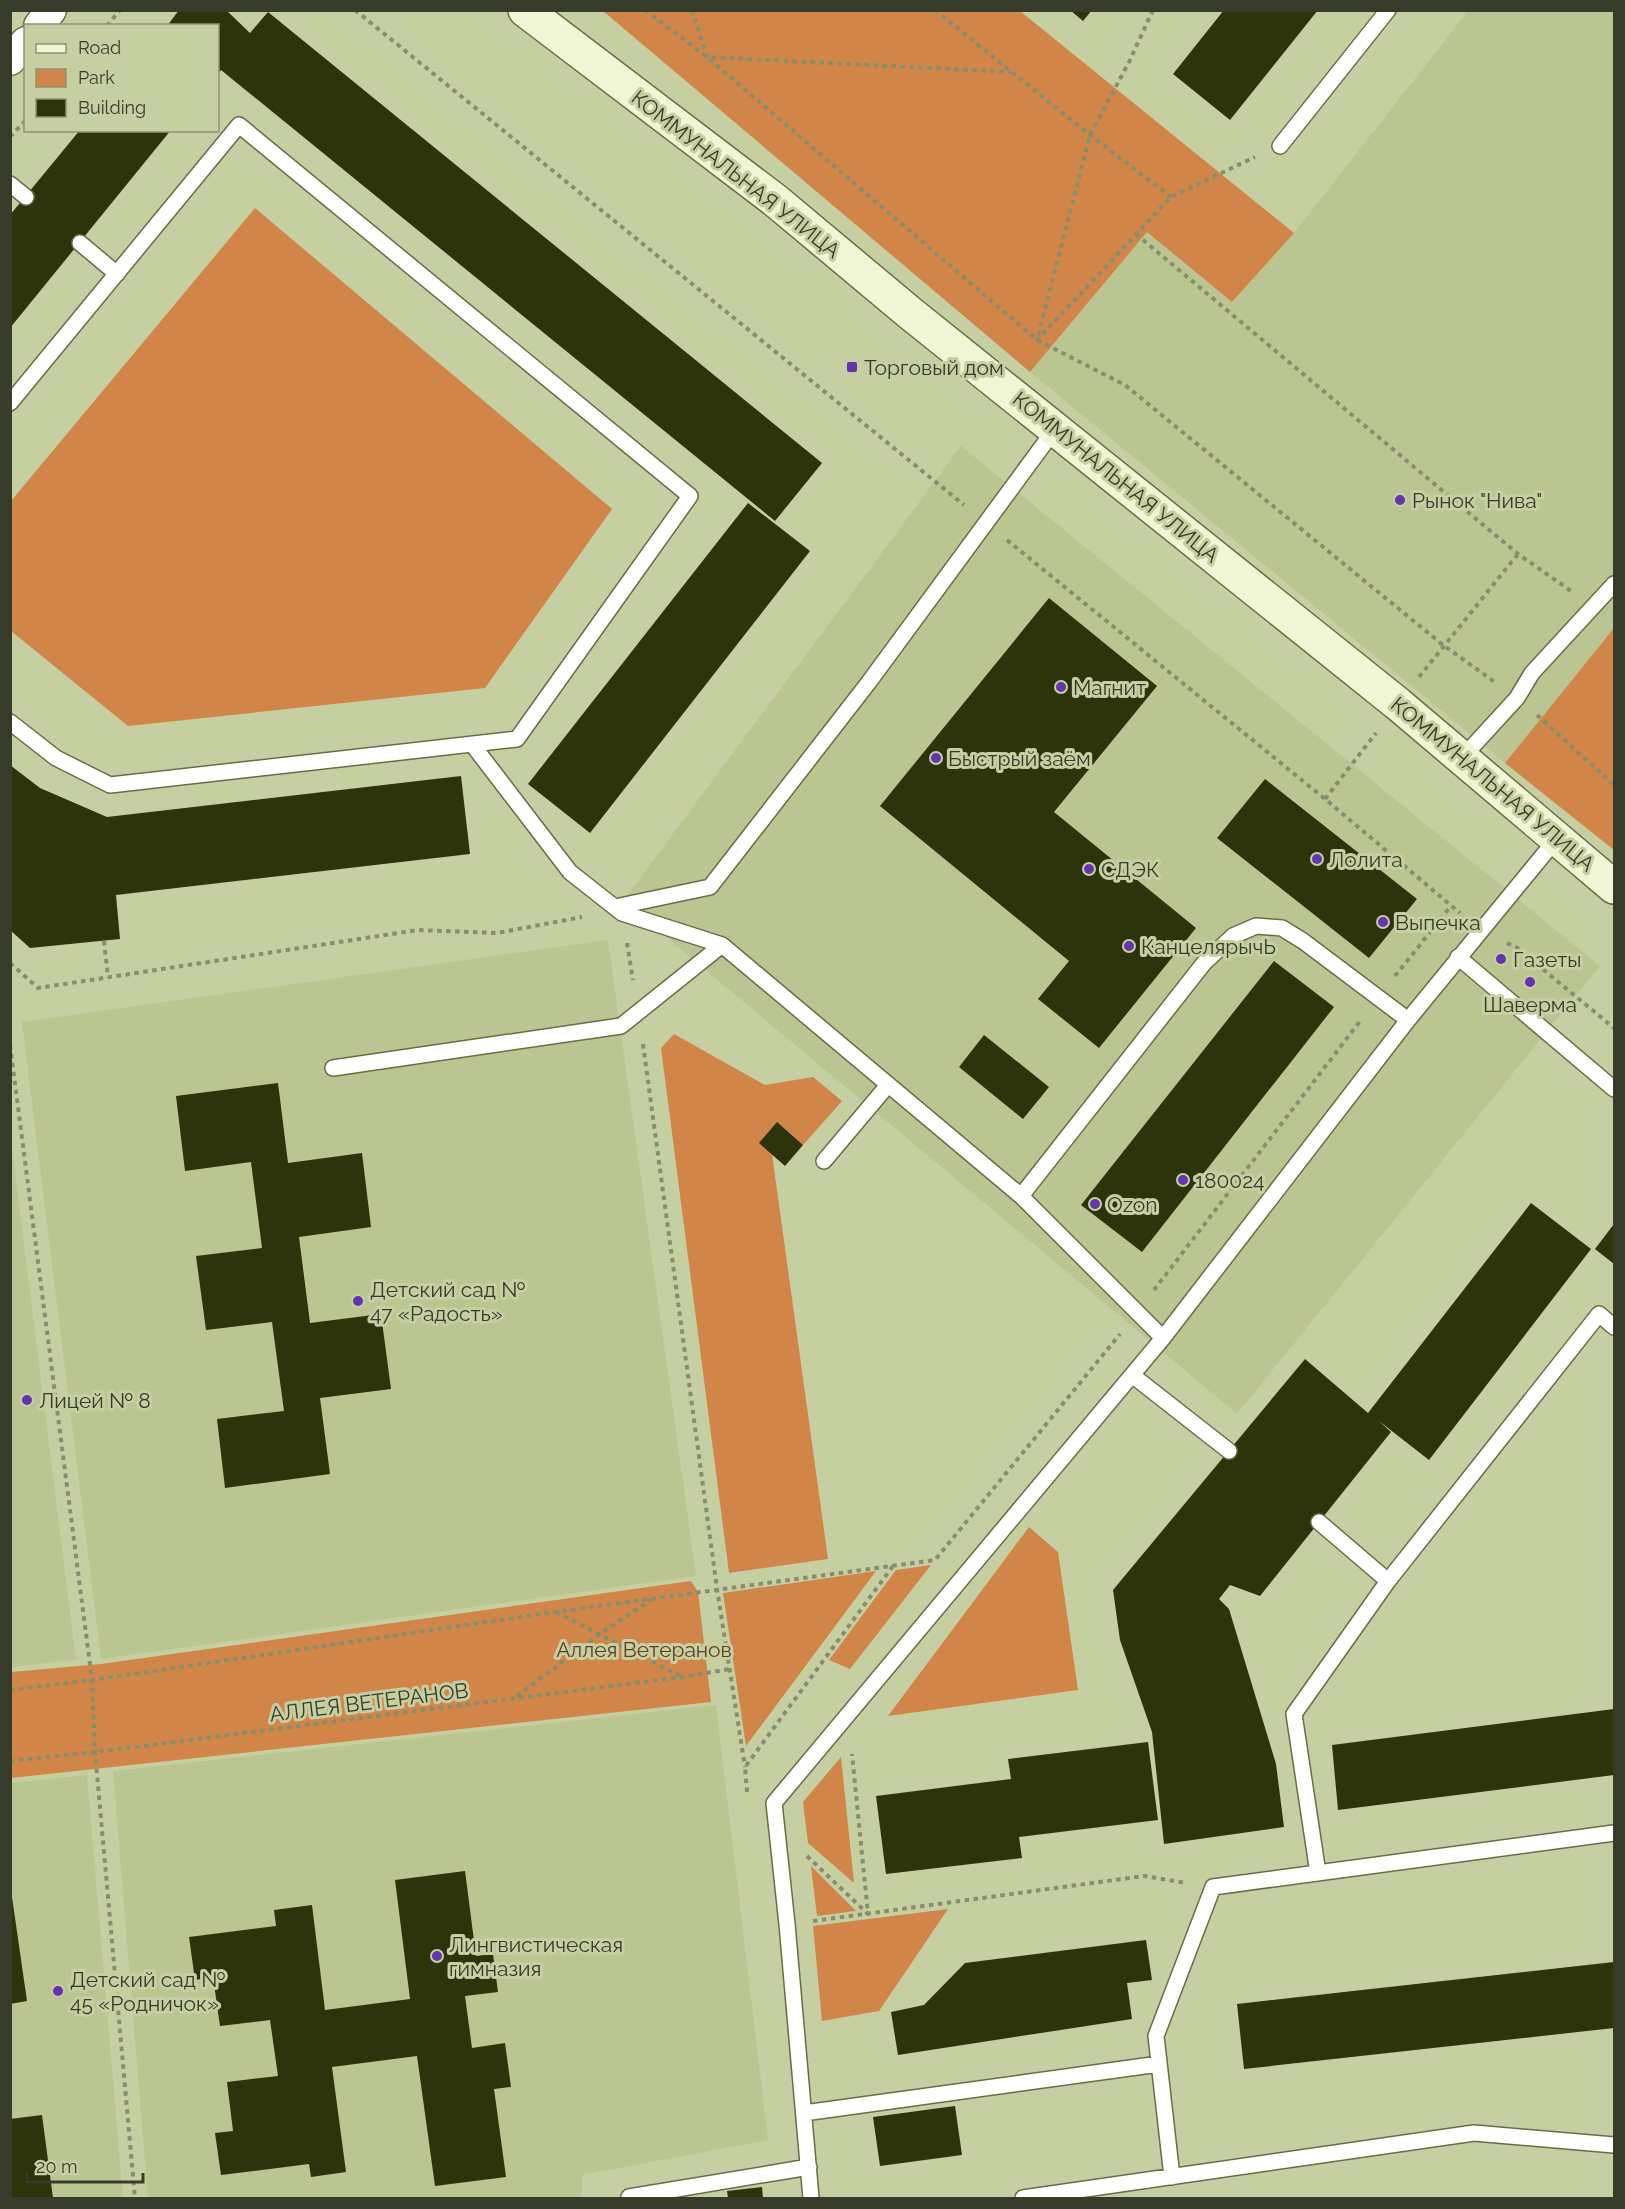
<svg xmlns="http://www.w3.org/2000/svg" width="1625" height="2209" viewBox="0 0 1625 2209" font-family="Raleway,sans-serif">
<rect width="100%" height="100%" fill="#c6cfa2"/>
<path fill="#bbc592" d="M1468,11h146v617l-109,135 -475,-391 117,-140 85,70 62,-69z
M961,446l639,520 -363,448 -614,-513z
M608,940l88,636 -595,83 -79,-637z
M11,1139l65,521 -65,7h-1z
M716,1705l52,435 -186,35v23h-434l-35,-427z
M87,1775l36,423h-112l-1,-415z"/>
<path fill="#d18549" d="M603,11h417l274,222 -62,69 -85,-70 -117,140z
M255,208l357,301 -127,179 -357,38 -117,-95v-130z
M1614,628v222l-109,-87z
M674,1034l91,51 48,-8 29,24 -39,44 -26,-23 -5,32 56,405 -99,14 -68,-525z
M1029,1527l29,25 20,138 -190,26z
M931,1565l-81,104 -21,-9 67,-90z
M876,1571l-130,175 -23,-153z
M691,1581l7,11 13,110 -700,76v-106l90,-8z
M841,1757l13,126 -46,-40 -5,-41z
M811,1866l45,45 -39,5z
M948,1909l-69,102 -57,10 -9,-95z"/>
<path fill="#2d330a" d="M179,10h47l24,23 18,-21 554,451 -47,58 -554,-451 -3,4v-48h-51z
M1070,10h22l-9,11z
M1224,10h94l-88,110 -57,-46z
M80,130h91l-161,198v-113z
M748,503l62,48 -220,282 -62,-49z
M1049,598l108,88 -103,126 142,116 -97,120 -61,-49 31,-38 -189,-155z
M10,765l30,23 67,29 354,-41 9,78 -354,41 4,44 -90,9 -20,-18z
M1265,779l152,120 -48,59 -152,-120z
M1274,961l60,46 -192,245 -61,-47z
M984,1035l65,52 -26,32 -64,-52z
M278,1083l10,80 74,-10 9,74 -72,10 11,86 71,-9 10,75 -71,9 10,76 -105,14 -8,-69 67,-8 -12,-89 -66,8 -10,-74 66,-8 -11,-86 -66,9 -9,-75z
M777,1122l26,23 -18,21 -26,-23z
M1531,1203l60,46 -162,211 -50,-39 12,11 -131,164 -30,-11 -11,14 10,10 47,155 8,63 -120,17 -12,-112 -32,-92 -7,-50 192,-231 63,54z
M1614,1224v40l-19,-15z
M1614,1709v66l-276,35 -6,-65z
M1148,1742l10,78 -139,17 3,21 -136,16 -10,-78 135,-17 -3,-20z
M465,1871l11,85 17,-2 5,38 -33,4 7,52 33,-5 6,44 -17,2 12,88 -71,9 -18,-130 -85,11 14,105 -35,5 -2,-13 -88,11 -6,-42 18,-2 -6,-49 51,-6 -8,-56 -50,6 -7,-49 -18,3 -6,-43 87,-11 -2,-16 38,-5 13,105 85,-11 -15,-119z
M12,1897l15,104 -17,3v-106z
M1146,1940l6,40 -25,3 5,36 -234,36 -7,-43 33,-7 41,-42z
M1614,1962v66l-370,41 -7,-65z
M955,2106l7,49 -82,11 -7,-49z
M42,2115l11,83h-43v-79z
M762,2187l1,11h-35l-1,-7z"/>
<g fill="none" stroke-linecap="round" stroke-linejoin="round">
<defs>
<path id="service" d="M1280,146l108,-136
M10,184l16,13
M80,243l37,31
M10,403l229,-278 451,371 -173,243 -407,46 -54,-27 -46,-36
M472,744l98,128 52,41 100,32 299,251 142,142
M1462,758l55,-60 15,-25 82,-89
M615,907l95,-20 159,-205 186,-253
M1458,957l156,132
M333,1068l288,-42 101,-81
M824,1161l64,-76
M1021,1196l183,-233 29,-27 23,-10 26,2 21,13 105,79
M1132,1375l97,76
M1319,1522l69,59 211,-267 15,13
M1318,1873l-24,-159 94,-133
M804,2113l355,-49
M1172,2177l-16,-141 57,-149 401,-54
M629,2198v-1l180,-30
M811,2198l-24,-274 -13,-121 389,-465 245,-318 150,-183
M1023,2198l451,-65 140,12"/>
<path id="minor" d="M39,26l12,-16
M10,60l16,-18"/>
<path id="secondary" d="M525,10l251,191 134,112 488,391 216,183"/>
</defs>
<use href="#service" stroke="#666e45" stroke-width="18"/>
<use href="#minor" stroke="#666e45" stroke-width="33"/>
<use href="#secondary" stroke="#666e45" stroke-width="36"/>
<path stroke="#878e6d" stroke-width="4" stroke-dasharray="4.5 4.5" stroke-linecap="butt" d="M355,10l609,495
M645,10l62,47 330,283 88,45 318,260 53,38
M692,10l15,47 304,15
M935,10l155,125 81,62
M1153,10l-24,52 -39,73 -53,205 134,-143 84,-40
M107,26l13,-16
M10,137l16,-17
M1136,234l382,320 53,37
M1007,540l318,259 135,114
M1419,677l99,-123
M1537,715l77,70
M1325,799l51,-66
M104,941l4,36
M627,943l6,37
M1507,943l9,4 98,81
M10,963l28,25 380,-58 79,3 85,-16
M1395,976l56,-70
M643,1044l74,545 28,178
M10,1045l82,635 3,72 40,446
M1154,1290l207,-270
M556,1612l126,65
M10,1690l82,-10 463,-68 380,-52 185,-226
M517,1696l83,-62 52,-35
M10,1761l85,-9 587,-75 48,-8
M747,1792l-2,-25 148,-201
M807,1856l61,58 -16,-160
M813,1921l331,-45 42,7"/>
<use href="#service" stroke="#fff" stroke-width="15"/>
<use href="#minor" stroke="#fff" stroke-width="30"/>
<use href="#secondary" stroke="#f0f5d6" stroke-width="33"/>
</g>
<g fill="#6334ab" stroke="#c6cfa2" stroke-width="2">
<rect x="846" y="361" width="12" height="12" rx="3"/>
<circle cx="1400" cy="500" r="6"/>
<circle cx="1061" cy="687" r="6"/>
<circle cx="936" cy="758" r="6"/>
<circle cx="1317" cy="859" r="6"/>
<circle cx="1089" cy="869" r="6"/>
<circle cx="1383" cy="922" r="6"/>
<circle cx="1129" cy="946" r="6"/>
<circle cx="1501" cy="959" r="6"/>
<circle cx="1530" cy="982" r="6"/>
<circle cx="1183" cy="1180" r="6"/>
<circle cx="1095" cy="1204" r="6"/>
<circle cx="358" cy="1301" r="6"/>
<circle cx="27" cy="1400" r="6"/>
<circle cx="437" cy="1956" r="6"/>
<circle cx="58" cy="1991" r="6"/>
</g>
<g text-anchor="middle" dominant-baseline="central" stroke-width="6" stroke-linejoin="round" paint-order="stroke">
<g font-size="21" fill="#373b29" stroke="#c6cfa2">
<text transform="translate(736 174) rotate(38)">КОММУНАЛЬНАЯ УЛИЦА</text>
<text transform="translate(1116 477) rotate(39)">КОММУНАЛЬНАЯ УЛИЦА</text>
<text transform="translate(1493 784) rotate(40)">КОММУНАЛЬНАЯ УЛИЦА</text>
<text transform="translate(369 1702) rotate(-7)">АЛЛЕЯ ВЕТЕРАНОВ</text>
</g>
<g font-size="21" fill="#373b29" stroke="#c6cfa2" text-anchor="start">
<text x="864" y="367">Торговый дом</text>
<text x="1412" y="500">Рынок "Нива"</text>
<text x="1073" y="687">Магнит</text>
<text x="948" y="758">Быстрый заём</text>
<text x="1329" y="859">Лолита</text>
<text x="1101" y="869">СДЭК</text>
<text x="1395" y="922">Выпечка</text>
<text x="1141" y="946">КанцелярычЬ</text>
<text x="1513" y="959">Газеты</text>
<text x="1530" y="1004" text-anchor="middle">Шаверма</text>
<text x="1195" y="1180">180024</text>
<text x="1107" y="1204">Ozon</text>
<text x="370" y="1289">Детский сад №<tspan x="370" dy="24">47 «Радость»</tspan></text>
<text x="39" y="1400">Лицей № 8</text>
<text x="449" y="1944">Лингвистическая<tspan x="449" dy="24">гимназия</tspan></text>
<text x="70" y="1979">Детский сад №<tspan x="70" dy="24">45 «Родничок»</tspan></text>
</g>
<g font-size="21" fill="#623c20" stroke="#c6cfa2">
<text x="644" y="1649">Аллея Ветеранов</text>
</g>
</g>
<rect width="1625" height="2209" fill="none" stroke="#373b29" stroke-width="24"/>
<rect x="24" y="24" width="195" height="108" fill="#c6cfa2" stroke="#8d9472" stroke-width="1.5"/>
<rect x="36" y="44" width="30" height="9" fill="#f0f5d6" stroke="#8d9472" stroke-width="1.5"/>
<text x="78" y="54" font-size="18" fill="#373b29">Road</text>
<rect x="36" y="69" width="30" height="18" fill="#d18549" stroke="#8d9472" stroke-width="1.5"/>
<text x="78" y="84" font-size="18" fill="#373b29">Park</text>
<rect x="36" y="99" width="30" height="18" fill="#2d330a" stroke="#8d9472" stroke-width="1.5"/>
<text x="78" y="114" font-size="18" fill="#373b29">Building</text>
<path d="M27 2173v9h116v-9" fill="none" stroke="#373b29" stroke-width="3"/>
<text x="36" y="2173" font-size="18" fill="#373b29" stroke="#c6cfa2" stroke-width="4.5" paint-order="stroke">20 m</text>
</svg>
